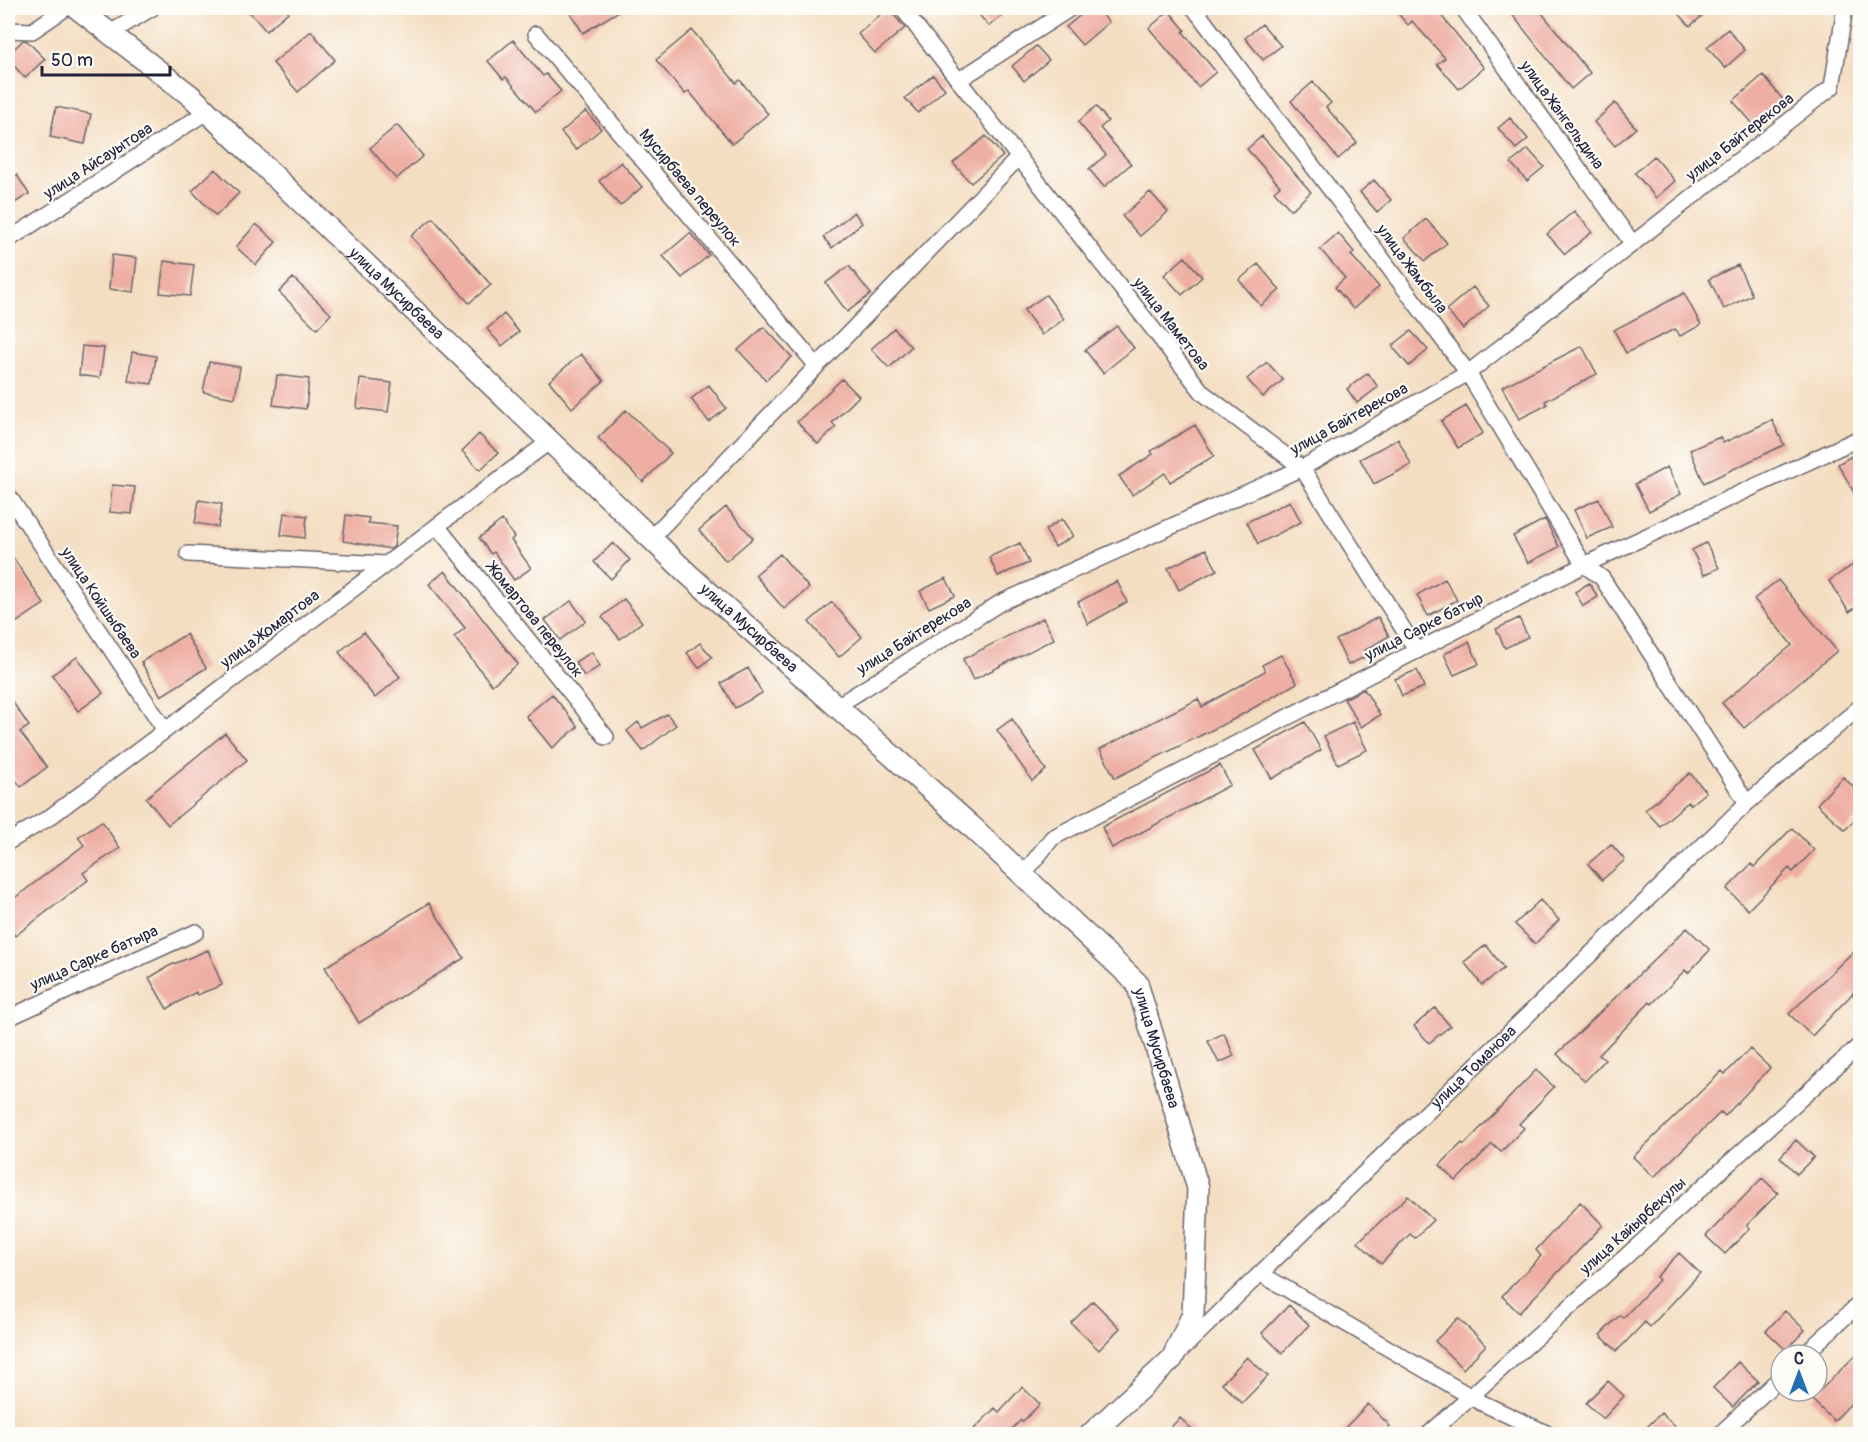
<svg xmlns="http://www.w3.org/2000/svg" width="1868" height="1442" viewBox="0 0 1868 1442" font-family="Pangolin,sans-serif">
<rect width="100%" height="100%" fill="#fdfcf7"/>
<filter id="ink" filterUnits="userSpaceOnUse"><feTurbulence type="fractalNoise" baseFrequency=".0167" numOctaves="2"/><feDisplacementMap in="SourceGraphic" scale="12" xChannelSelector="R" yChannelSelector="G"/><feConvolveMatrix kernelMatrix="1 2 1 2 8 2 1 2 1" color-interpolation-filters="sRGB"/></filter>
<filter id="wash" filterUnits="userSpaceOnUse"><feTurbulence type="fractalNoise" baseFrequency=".008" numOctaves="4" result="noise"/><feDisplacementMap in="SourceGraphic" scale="24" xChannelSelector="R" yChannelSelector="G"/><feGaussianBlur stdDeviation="1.35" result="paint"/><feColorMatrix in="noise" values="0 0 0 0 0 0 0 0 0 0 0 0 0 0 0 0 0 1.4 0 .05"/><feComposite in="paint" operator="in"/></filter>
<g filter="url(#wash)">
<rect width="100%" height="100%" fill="#f4dec2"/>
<g id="blocks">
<path fill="#eeaea3" d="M246,8h47l-27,23z
M567,8h57l-41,25z
M888,8l17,20 -30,25 -17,-19z
M973,8h38l-22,18z
M1089,8h7l13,14 -27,23 -16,-18z
M1393,8h42l49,60 -25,21 -22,-25 8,-6 -33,-37 -4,4z
M1507,8h31l52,65 -19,16z
M1674,8h38l-22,18z
M1169,11l16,19 -2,2 33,40 -18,15 -49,-59z
M1262,24l19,22 -18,14 -18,-22z
M1728,29l17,21 -20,18 -18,-21z
M692,30l44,53 4,-3 28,34 -36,30 -43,-53 -4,3 -29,-34z
M311,31l24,29 -37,32 -25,-29z
M23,40l4,1 18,18 -20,19 -17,-19v-4z
M513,40l30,36 3,-2 15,17 -25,21 -30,-35 -3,2 -15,-18z
M1036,46l13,14 -25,21 -12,-15z
M933,75l12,14 -27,24 -13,-15z
M1763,75l21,26 -29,25 -22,-25z
M1313,82l18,21 -5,4 31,36 -19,16 -47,-58z
M1615,103l21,25 -21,18 -21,-24z
M1096,106l12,15 -8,7 31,36 -27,23 -15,-18 17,-14 -28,-33z
M56,107l35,7 -6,30 -35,-7z
M586,111l15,18 -25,21 -15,-18z
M1510,118l18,21 -12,10 -18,-21z
M397,125l26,31 -27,23 -26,-31z
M986,136l17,20 -32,27 -18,-20z
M1262,136l49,56 -20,18 -17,-19 6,-5 -33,-37z
M1528,149l16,18 -17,14 -16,-18z
M1654,156l21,25 -19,17 -21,-25z
M621,162l21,25 -22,19 -21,-25z
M215,169l24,24 -23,23 -24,-25z
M17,175l12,19 -16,10 -5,-9v-14z
M1374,180l17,20 -14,12 -17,-20z
M1150,192l18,20 -28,24 -18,-20z
M1574,211l18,21 -27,22 -18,-20z
M854,212l8,11 -30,25 -9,-11z
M433,218l58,67 -22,18 -58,-67z
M1426,219l21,24 -22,18 -21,-23z
M256,224l20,18 -20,23 -20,-18z
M690,233l19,22 -27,23 -19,-22z
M1338,233l16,19 -3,3 28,32 -26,22 -18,-22 10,-9 -25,-29z
M112,255l25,3 -4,34 -24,-3z
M1185,257l17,20 -20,18 -18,-20z
M164,261l30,4 -4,31 -30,-3z
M1258,264l22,26 -19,16 -22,-26z
M1738,265l14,30 -28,14 -15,-30z
M849,266l22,28 -24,18 -21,-29z
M293,278l38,36 -14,15 -38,-37z
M1473,287l16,19 -26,23 -17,-19z
M1684,293l17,32 -21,11 -5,-7 -49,24 -12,-23z
M1046,295l18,24 -22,16 -18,-25z
M504,314l15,18 -17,14 -15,-17z
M1117,326l17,22 -31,25 -18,-23z
M764,327l28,30 -26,23 -28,-30z
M894,328l17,19 -22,21 -18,-19z
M1411,331l17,19 -19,16 -17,-20z
M82,346l22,2 -4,30 -21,-3z
M1582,346l15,28 -52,27 2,4 -28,14 -17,-32z
M132,352l24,4 -4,28 -24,-3z
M581,354l23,27 -32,27 -23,-27z
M209,362l31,5 -5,31 -32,-6z
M1267,362l16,18 -20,17 -16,-18z
M1368,373l10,14 -21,16 -10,-14z
M277,375l32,4 -3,30 -33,-4z
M360,379l32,4 -4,29 -31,-4z
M842,379l17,17 -27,27 4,4 -18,17 -21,-22z
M709,385l17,23 -17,14 -18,-23z
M1466,406l17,27 -25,15 -17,-27z
M626,410l45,43 -28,29 -45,-44z
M1772,420l12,25 -80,38 -14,-33 30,-13 3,6z
M1195,425l19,31 -44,26 -5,-9 -33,22 -13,-19 34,-22 -2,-3z
M479,434l19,19 -18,17 -18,-19z
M1398,439l13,26 -37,19 -14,-25z
M1860,451v52l-22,-39z
M1667,467l14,27 -32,17 -14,-27z
M112,485l23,2 -3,27 -22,-2z
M1599,499l13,28 -25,11 -13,-28z
M199,500l23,4 -4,23 -23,-4z
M1290,501l11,21 -43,22 -11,-22z
M726,507l27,31 -27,23 -27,-31z
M284,513l23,3 -2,22 -24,-3z
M346,515l23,3 -1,5 29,3 -3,20 -3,3 -48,-8z
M1062,519l11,17 -18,11 -10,-17z
M1545,519l14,28 -31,16 -15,-27z
M502,520l12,17 -3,3 20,28 -17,12 -20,-28 -3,2 -12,-16z
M613,543l17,17 -19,19 -17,-17z
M1020,543l9,20 -31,13 -9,-19z
M1706,543l13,25 -15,7 -12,-25z
M1206,549l11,21 -38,20 -11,-22z
M8,550l36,54 -27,18 -9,-14z
M780,554l29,34 -25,21 -29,-34z
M1860,560v45l-11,7 -20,-31z
M445,571l73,93 -26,21 -38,-48 11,-9 -36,-44z
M946,578l9,18 -26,12 -9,-17z
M1445,579l12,21 -29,16 -11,-21z
M1778,580l59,71 -93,77 -22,-25 70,-58 -38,-46z
M1117,581l10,21 -39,22 -10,-22z
M1589,583l9,14 -15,9 -8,-14z
M624,599l18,23 -22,17 -18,-22z
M571,601l15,20 -26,19 -15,-20z
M832,602l30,35 -23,20 -30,-35z
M1378,617l11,19 -25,15 3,5 -19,9 -12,-25z
M1043,618l11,21 -81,41 -10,-21z
M1519,618l9,19 -23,11 -9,-19z
M364,632l36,45 -25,21 -36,-46z
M186,634l20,34 -45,28 -20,-34z
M1469,642l10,22 -25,11 -10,-21z
M700,643l12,14 -13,11 -12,-15z
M592,652l8,14 -16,10 -9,-14z
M1281,655l16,28 -63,36 -119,59 -15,-29 98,-50 4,8 63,-36 -3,-6z
M77,657l26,36 -25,18 -26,-36z
M748,668l14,25 -27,15 -14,-25z
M1417,670l7,17 -22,9 -7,-17z
M1364,689l16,26 -19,12 -17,-28z
M552,694l26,33 -26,21 -26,-32z
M8,695l21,31 -9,6 27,35 -26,20 -13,-17z
M667,714l9,11 -33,26 -16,-20 11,-9 4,6z
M1012,719l34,51 -14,11 -35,-51z
M1305,722l16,28 -49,29 -17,-29z
M1353,722l14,28 -29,14 -14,-28z
M225,733l22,27 -79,65 -22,-27z
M1220,765l10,20 -118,63 -10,-21z
M1690,773l16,19 -16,13 -2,-3 -28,24 -15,-16z
M1843,777l17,16v21l-15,16 -28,-26z
M102,821l18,27 -37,25 5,7 -73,56 -7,-10v-23l76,-58 -6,-8z
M1792,828l22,22 -21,22 -4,-4 -41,42 -21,-21 24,-25 3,3z
M1611,844l14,16 -23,20 -14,-16z
M1540,900l19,20 -24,24 -20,-20z
M429,903l35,55 -105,65 -34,-56z
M1687,928l23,22 -22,23 -3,-3 -33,34 -2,-2 -51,53 6,5 -20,21 -28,-27z
M1486,945l18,23 -22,17 -18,-23z
M1860,945v55l-7,-7 -41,43 -23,-22z
M208,950l14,35 -25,10 -1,-3 -29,17 -18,-31 20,-12z
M1435,1008l15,18 -21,17 -15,-17z
M1224,1033l10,23 -15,7 -11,-22z
M1750,1049l20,19 -45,48 -4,-4 -67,65 -21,-20 89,-86 3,3z
M1536,1070l18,17 -35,37 5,4 -23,24 -9,-8 -36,37 -16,-16 22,-22 2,2z
M1796,1140l18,17 -17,17 -17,-17z
M1762,1178l16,15 -31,32 3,3 -25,26 -19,-18z
M1408,1196l25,24 -18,18 -5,-4 -29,30 -23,-22z
M1580,1202l23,23 -84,88 -17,-17 39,-40 -5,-6z
M1679,1253l21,20 -50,54 -5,-5 -28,29 -17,-16 20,-20 3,3 36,-38 -3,-3z
M1093,1301l27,27 -21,22 -28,-27z
M1289,1305l20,20 -27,28 -20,-20z
M1785,1311l20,19 -19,20 -20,-19z
M1458,1318l28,27 -23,24 -28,-28z
M1860,1351v43l-26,27 -23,-22z
M1247,1357l21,19 -26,27 -20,-20z
M1738,1362l20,19 -25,26 -20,-19z
M1608,1381l16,15 -21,23 -17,-16z
M1022,1387l18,17 -18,18 -1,-2 -14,14h-38l26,-26 4,4z
M1368,1404l22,22 -8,8h-43z
M1661,1413l22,21h-43z
M1180,1418l17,16h-33z"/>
</g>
</g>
<g filter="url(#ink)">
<use href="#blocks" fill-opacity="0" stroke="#6c646a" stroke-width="1.5"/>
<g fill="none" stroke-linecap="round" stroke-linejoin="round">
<defs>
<g id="street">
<path d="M902,8l301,385 99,75 115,183"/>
<path d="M1194,8l274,365 116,192 18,13 145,225"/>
<path d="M1463,8l170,236"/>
<path d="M8,30l24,1 34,-23"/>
<path d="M110,33l42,-25"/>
<path d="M536,34l281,332"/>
<path d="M959,80l112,-72"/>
<path d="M8,240l200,-129"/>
<path d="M8,495l157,235"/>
<path d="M437,526l169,211"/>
<path d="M651,538l368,-381"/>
<path d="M188,554l198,10"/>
<path d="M837,706l163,-103 302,-135 166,-95 364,-286 13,-79"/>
<path d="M8,842l42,-25 500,-376"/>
<path d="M1023,875l29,-37 532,-273 276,-127"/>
<path d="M8,1018l188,-86"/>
<path d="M1261,1274l219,128 68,32"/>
<path id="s1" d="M1179,1352l568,-549 113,-96"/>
<path d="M1804,1355l56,-52"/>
<path d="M1429,1434l431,-389"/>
<path d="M1720,1434l61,-57"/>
</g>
<g id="secondary">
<path id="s2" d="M77,8l114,88 497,478 282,251 167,158 61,205 -5,126 -21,45 -81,75"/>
</g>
</defs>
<use href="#street" stroke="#6c646a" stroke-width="18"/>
<use href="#secondary" stroke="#6c646a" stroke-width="24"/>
<use href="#street" stroke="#fff" stroke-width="15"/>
<use href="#secondary" stroke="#fff" stroke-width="21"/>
</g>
</g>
<g text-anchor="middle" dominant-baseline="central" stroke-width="4.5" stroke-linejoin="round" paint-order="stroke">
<g font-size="16" fill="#22223b" stroke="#fdfcf7">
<text transform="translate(1562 115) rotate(54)">улица Жангельдина</text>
<text transform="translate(1740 137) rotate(-38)">улица Байтерекова</text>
<text transform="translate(98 161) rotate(-33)">улица Айсауытова</text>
<text transform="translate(690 188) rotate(50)">Мусирбаева переулок</text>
<text transform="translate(1412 269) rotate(53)">улица Жамбыла</text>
<text stroke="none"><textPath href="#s2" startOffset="429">улица Мусирбаева</textPath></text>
<text transform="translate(1171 324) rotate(52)">улица Маметова</text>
<text transform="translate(1349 419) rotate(-29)">улица Байтерекова</text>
<text transform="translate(101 603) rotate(56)">улица Койшыбаева</text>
<text transform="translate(535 620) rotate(51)">Жомартова переулок</text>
<text transform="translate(1424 627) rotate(-27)">улица Сарке батыр</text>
<text stroke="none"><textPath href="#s2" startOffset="915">улица Мусирбаева</textPath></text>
<text transform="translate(270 629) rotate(-37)">улица Жомартова</text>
<text transform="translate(914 636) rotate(-32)">улица Байтерекова</text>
<text transform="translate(94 958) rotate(-24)">улица Сарке батыра</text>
<text stroke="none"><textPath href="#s2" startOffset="1509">улица Мусирбаева</textPath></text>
<text stroke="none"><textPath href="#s1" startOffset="410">улица Томанова</textPath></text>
<text transform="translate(1633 1226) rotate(-42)">улица Кайырбекулы</text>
</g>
</g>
<rect width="1868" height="1442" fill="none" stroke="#fdfcf7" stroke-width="30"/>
<g transform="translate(1799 1373)"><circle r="28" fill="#fdfcf7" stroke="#a5a5ac" stroke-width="1.5"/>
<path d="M0-4.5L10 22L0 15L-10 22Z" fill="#1f6fb2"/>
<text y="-9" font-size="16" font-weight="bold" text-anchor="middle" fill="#22223b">С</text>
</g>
<path d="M42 66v9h128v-9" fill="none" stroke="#22223b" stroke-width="3"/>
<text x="51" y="66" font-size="18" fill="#22223b" stroke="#fdfcf7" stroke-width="4.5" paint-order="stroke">50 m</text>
</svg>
